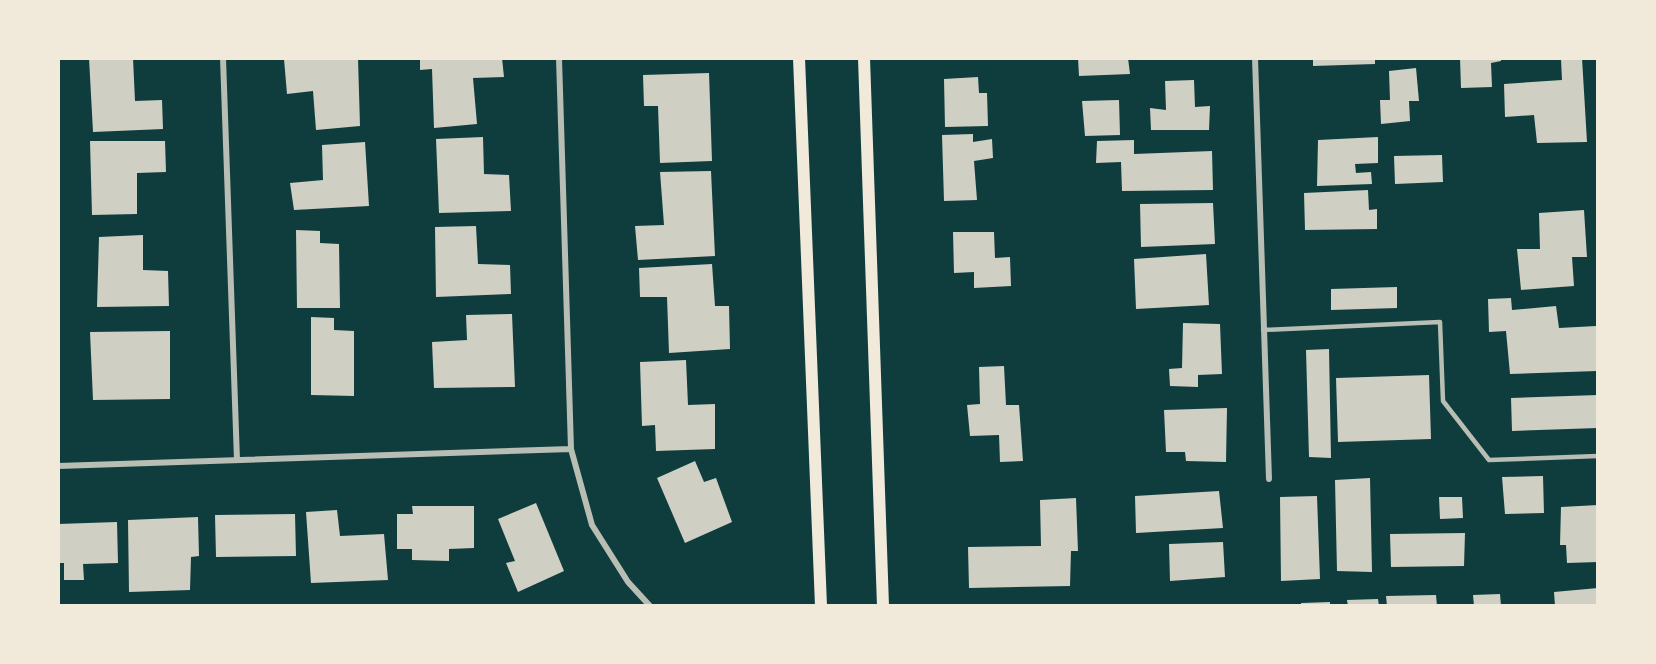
<svg xmlns="http://www.w3.org/2000/svg" width="1656" height="664" viewBox="0 0 1656 664" font-family="'Alegreya Sans',sans-serif">
<rect width="100%" height="100%" fill="#0f3d3e"/>
<path fill="#cfcfc3" d="M89,58h44l2,43 27,-1 1,29 -70,3z
M290,58h68l2,68 -44,4 -3,-39 -26,3 -3,-35z
M420,58h82l2,19 -31,1 4,46 -43,4 -2,-59 -12,1z
M1078,58h50l2,16 -51,2z
M1313,58h62v6l-62,2z
M1460,58h41v3l-10,2 1,24 -31,1z
M1582,58l5,84 -50,1 -3,-28 -29,2 -1,-33 58,-4 -1,-21z
M1416,68l3,33h-10l1,20 -29,3 -1,-24h10l-1,-29z
M709,73l3,88 -52,2 -2,-57h-14l-1,-31z
M978,77l1,16h8l1,33 -43,1 -1,-48z
M1194,80l1,27 15,-1 -1,24h-58l-1,-22 16,2 -1,-29z
M1119,100l1,35 -35,1 -3,-35z
M973,134v8l19,-3 1,19 -19,3 3,39 -33,1 -2,-66z
M483,137l1,37 25,1 2,36 -72,2 -3,-74z
M1378,137v26l-23,1 1,9 15,-1 1,12 -55,2 1,-46z
M1134,140v14l78,-3 1,39 -91,1 -1,-29 -25,1 1,-22z
M90,141h75l1,31 -29,1v41l-45,1z
M365,142l4,64 -75,4 -4,-27 33,-3 -1,-35z
M1442,155l1,27 -48,2 -1,-28z
M711,171l4,85 -77,4 -3,-34 29,-1 -4,-53z
M1368,190l1,20 8,-1v20l-72,1 -1,-37z
M1213,203l2,41 -74,3 -1,-43z
M1584,210l3,47h-15l2,29 -53,4 -4,-41h23l-1,-36z
M476,226l2,38 32,1 1,29 -75,3 -1,-70z
M296,230l24,1v12l19,1 1,64h-43z
M953,232h41l1,26 15,-1 1,29 -37,2v-16l-20,1z
M143,235v35l25,1 1,35 -72,1 2,-70z
M1206,254l3,51 -73,4 -2,-50z
M712,264l3,42h14l1,43 -61,4 -2,-56h-27l-1,-29z
M1397,287v21l-66,2v-21z
M1511,298l1,12 44,-4 3,22 37,-2 1,45 -87,3 -4,-43 -17,1 -1,-33z
M512,314l3,73 -81,1 -2,-46 35,-2 -1,-25z
M311,317l23,1v12l20,1v65l-43,-1z
M1183,323l37,1 2,50 -24,1v12l-28,-1 -1,-17 13,-1z
M170,331v68l-77,1 -3,-68z
M1329,349l2,109 -22,-1 -3,-107z
M686,360l2,45 27,-1v45l-59,2 -1,-26 -13,1 -2,-64z
M1004,366l2,39h13l4,56 -23,1 -1,-27 -29,1 -3,-31 13,-1 -1,-37z
M1429,375l2,64 -93,3 -2,-64z
M1598,395v33l-86,3 -1,-33z
M1227,408l-1,54 -40,-1 -1,-9h-19l-2,-42z
M695,461l9,21 12,-4 16,44 -47,21 -28,-65z
M1543,476l1,37 -39,1 -3,-37z
M1370,478l2,94 -35,-1 -2,-91z
M1219,491l4,37 -87,5 -1,-37z
M1317,496l3,83 -39,2 -1,-84z
M1439,497h23l1,21 -23,1z
M1076,498l2,53h-7l-1,35 -101,2 -1,-41 73,-1 -1,-46z
M536,503l28,68 -46,21 -12,-29 9,-2 -17,-42z
M1598,505v57l-31,1 -1,-18h-6l1,-38z
M412,506h62v42l-25,1v12l-37,-1v-11h-15v-35h16z
M337,510l3,26 44,-2 4,46 -77,3 -5,-71z
M295,514l1,42 -80,1 -1,-42z
M198,517l1,39 -8,1 -1,33 -61,2 -1,-72z
M117,522l1,41 -35,1 1,16h-20v-17h-6v-39z
M1465,533l-1,33 -73,1 -1,-33z
M1223,542l2,35 -55,4 -1,-37z
M1598,588v18h-43l-1,-14z
M1500,594l1,12h-27l-1,-11z
M1436,595l1,11h-50l-1,-10z
M1378,599l1,7h-31l-1,-6z
M1330,602v4h-29v-3z"/>
<g fill="none" stroke-linecap="round" stroke-linejoin="round">
<path stroke="#b8beb3" stroke-width="4.5" d="M1263,330l177,-8 3,79 46,59 109,-4"/>
<path stroke="#b8beb3" stroke-width="6" d="M223,58l14,402
M559,58l12,391 21,76 36,57 22,24
M1255,58l14,421
M58,466l513,-17"/>
<path stroke="#f1e9da" stroke-width="12" d="M799,58l22,548
M864,58l19,548"/>
</g>
<rect width="1656" height="664" fill="none" stroke="#f1e9da" stroke-width="120"/>
</svg>
